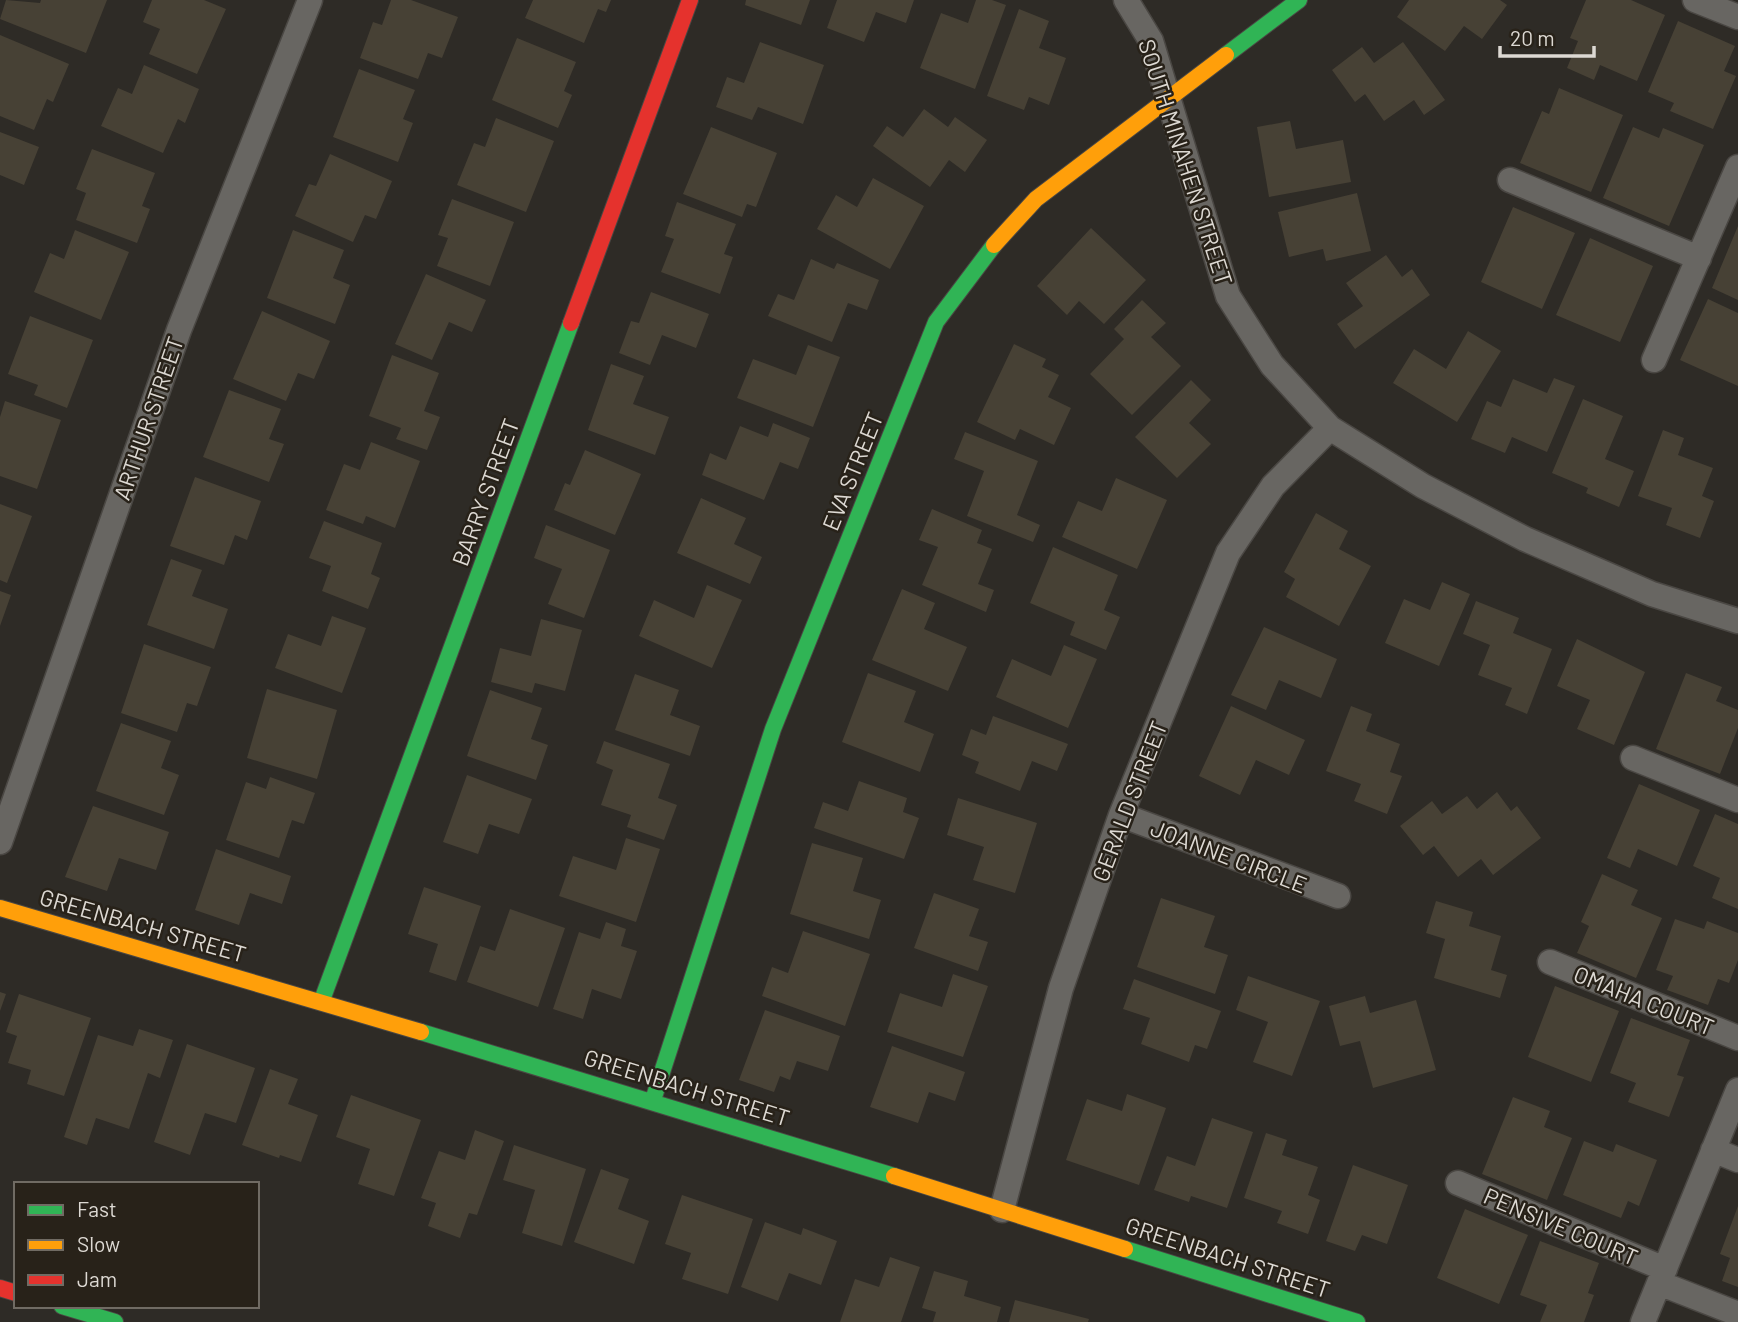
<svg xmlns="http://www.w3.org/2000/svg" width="1738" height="1322" viewBox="0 0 1738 1322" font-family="Barlow,sans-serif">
<rect width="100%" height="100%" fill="#2e2b26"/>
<path fill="#474135" d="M6,0l34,3 1,-3h66l-21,53 -86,-34z
M152,0h52l22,9 -29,65 -48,-20 11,-25 -17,-7z
M391,0h20l47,17 -16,41 -14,-5 -10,26 -58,-21 13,-36 9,3z
M533,0h78l-5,12 -8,-3 -14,34 -59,-25z
M746,0h64l-9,25 -56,-20z
M837,0h77l-8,23 -30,-11 -12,30 -37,-14z
M976,0h16l14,5 -31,84 -55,-21 21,-55 27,10z
M1409,0h91l7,5 -25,34 -18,-13 -19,25 -48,-34z
M1586,0h45l34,15 -28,66 -37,-16 -6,15 -27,-12 11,-27 -8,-3z
M1019,9l30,12 -10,27 27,10 -17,47 -20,-8 -5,13 -37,-14z
M1678,21l57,25 -11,25 12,5 -23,53 -43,-18 4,-8 -26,-11z
M0,35l69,29 -16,38 -6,-3 -13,31 -34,-14z
M517,38l59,24 -12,29 8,4 -14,33 -66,-28z
M760,42l64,23 -21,59 -45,-17 -6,13 -36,-13 11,-30 17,6z
M1403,42l42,58 -21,15 -10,-15 -30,21 -19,-27 -10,8 -23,-32 30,-23 12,16z
M144,65l55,24 -14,34 -7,-4 -15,34 -62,-27 17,-38 14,6z
M359,69l56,21 -12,29 10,4 -15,39 -65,-25z
M1559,88l64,27 -32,77 -71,-29 22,-52 7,3z
M924,109l24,18 7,-10 32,23 -22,32 -16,-12 -19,27 -57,-41 14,-20 16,11z
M496,118l58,23 -28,71 -69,-27 17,-42 11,4z
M1290,121l6,28 47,-9 8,42 -82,15 -12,-70z
M711,127l66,26 -21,54 -9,-3 -5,13 -59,-23z
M1633,127l26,11 4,-10 41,17 -35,81 -66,-28z
M0,132l39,15 -15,38 -24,-10z
M92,149l63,24 -13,33 8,3 -13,34 -61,-23 10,-27 -10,-4z
M330,154l62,27 -16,38 -11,-4 -12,27 -58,-26 14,-32 7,2z
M873,178l51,28 -34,63 -73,-40 19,-34 21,12z
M1357,193l14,58 -45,10 -3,-12 -34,8 -11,-45z
M452,199l62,23 -24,64 -53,-20 11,-28 -10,-3z
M677,202l59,22 -12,30 9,3 -13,37 -59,-22 13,-33 -9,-3z
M1513,207l62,26 -33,76 -61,-27z
M1738,226v74l-26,-12z
M1091,228l55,52 -42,44 -25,-23 -12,14 -30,-29z
M75,230l54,22 -28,68 -67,-28 16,-39 14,6z
M293,230l51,20 -11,28 17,7 -15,39 -68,-26z
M1590,238l63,28 -33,76 -64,-27z
M1386,255l16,22 10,-8 18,26 -75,54 -18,-25 26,-18 -17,-23z
M811,259l23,10 3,-6 42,17 -12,30 -19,-7 -16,39 -64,-26 10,-22 16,6z
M426,274l60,26 -14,32 -23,-10 -17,38 -37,-16z
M651,292l58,22 -13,34 -34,-13 -12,30 -31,-12 12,-32 8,2z
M1708,299l30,14v73l-58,-26z
M1142,300l24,23 -15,14 30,29 -49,49 -42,-41 34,-35 -10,-10z
M262,311l68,30 -16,38 -16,-6 -12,28 -53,-22z
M30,316l63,24 -26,68 -33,-13 4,-10 -30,-11z
M1468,331l33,20 -44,71 -64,-39 21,-34 32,20z
M1014,344l32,15 -4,8 17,8 -11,22 23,11 -17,37 -34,-16 -5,11 -38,-18z
M808,345l32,12 -27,70 -76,-29 16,-39 43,16z
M392,355l47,18 -15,38 16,6 -13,33 -31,-11 5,-11 -32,-12z
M611,364l33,12 -11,28 36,13 -14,38 -67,-25z
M1554,378l21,8 -28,66 -35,-15 -7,16 -34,-14 16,-38 14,6 12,-28 34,14z
M1191,380l20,20 -22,23 22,21 -34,34 -42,-41z
M229,390l52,19 -12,30 15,5 -15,38 -66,-25z
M1583,399l40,17 -18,43 29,12 -15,36 -33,-14 2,-5 -36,-15z
M5,401l56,19 -24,69 -37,-13v-59z
M773,423l37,15 -12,31 -18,-7 -16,38 -62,-25 8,-22 16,7 14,-34 28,11z
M1663,430l21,8 -6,17 35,13 -11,28 12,5 -14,37 -34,-13 6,-17 -34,-12z
M965,432l73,29 -21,54 23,10 -7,17 -66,-26 17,-45 -30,-12z
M371,442l49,19 -25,67 -29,-12 -3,8 -37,-14 18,-46 16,6z
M585,450l56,24 -26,61 -61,-25 11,-27 5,2z
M195,477l66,24 -14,39 -12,-5 -11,30 -54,-19z
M1116,478l51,22 -30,69 -75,-32 16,-36 24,10z
M701,498l45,20 -12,26 28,13 -12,27 -73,-31z
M0,504l32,12 -25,67 -7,-3z
M932,509l50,21 -5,13 15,6 -14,35 16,6 -8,22 -64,-27 16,-38 -19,-7z
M1316,513l32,18 -9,18 32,17 -32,60 -53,-29 9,-18 -11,-7z
M324,521l58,22 -11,31 9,4 -12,31 -46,-18 9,-25 -22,-8z
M546,525l64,25 -26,68 -36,-14 14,-35 -28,-11z
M1053,547l65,28 -14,35 16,7 -14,33 -36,-15 5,-13 -45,-19z
M171,559l31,11 -10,26 36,13 -14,40 -67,-24z
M1442,582l28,12 -31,72 -54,-23 19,-44 26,11z
M707,585l35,15 -30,68 -73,-32 15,-36 40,18z
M902,589l33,14 -11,26 43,18 -19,44 -76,-31z
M0,591l11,4 -11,31z
M1476,601l43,17 -6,15 39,16 -25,65 -22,-9 7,-17 -34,-13 12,-30 -27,-11z
M332,616l34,12 -24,65 -67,-25 13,-34 33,12z
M541,619l41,11 -17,61 -30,-8 -3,10 -41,-11 9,-34 31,8z
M1264,627l73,32 -16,39 -42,-18 -13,30 -35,-15z
M1577,639l68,33 -31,73 -37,-16 13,-29 -33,-14z
M144,644l67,23 -14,39 -10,-3 -10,29 -56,-19z
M1064,645l33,14 -29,69 -72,-31 16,-38 39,17z
M868,673l48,18 -12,31 30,12 -14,38 -78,-30z
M1686,673l36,14 -6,14 22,9v18l-18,46 -64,-25z
M635,674l44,16 -9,25 30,11 -10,30 -75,-26z
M267,689l70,21 -20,69 -70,-21z
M490,690l52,18 -11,31 17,6 -12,35 -69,-24z
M1231,706l74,34 -16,35 -33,-15 -16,35 -41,-19z
M1351,706l21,8 -6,17 34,13 -10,28 12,4 -15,38 -33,-13 7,-17 -35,-13z
M993,716l75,28 -11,27 -25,-10 -12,30 -45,-18 4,-11 -17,-7 9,-26 15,6z
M121,723l50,18 -10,27 18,7 -15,40 -68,-24z
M604,741l66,23 -12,34 19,7 -13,35 -37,-13 4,-12 -30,-10 12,-35 -17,-7z
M467,775l65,24 -13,35 -30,-10 -11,30 -35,-12z
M270,777l45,16 -11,31 -12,-4 -13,38 -53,-18 20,-58 20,7z
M859,781l48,17 -4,14 16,6 -15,41 -90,-31 9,-26 25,9z
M1639,784l61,26 -23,56 -39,-17 -8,19 -23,-10z
M1497,792l14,19 6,-5 24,32 -48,37 -12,-16 -23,18 -24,-31 -11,9 -23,-29 32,-25 10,13 25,-18 10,13z
M958,798l79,25 -22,70 -42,-13 11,-33 -37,-12z
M93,806l76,26 -13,38 -37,-12 -12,33 -42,-14z
M1715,814l23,10v85l-26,-11 8,-20 -27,-12z
M626,838l34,11 -24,73 -77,-26 14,-40 43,14z
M812,843l51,15 -10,33 28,9 -12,39 -79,-25z
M216,849l75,27 -9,28 -32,-11 -11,32 -44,-15z
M1602,874l36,16 -7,15 31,13 -26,60 -59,-25 12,-27 -8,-4z
M424,887l57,19 -25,75 -27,-9 9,-28 -30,-10z
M934,893l45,16 -10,27 19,6 -10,29 -64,-23z
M1161,898l54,18 -11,31 24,8 -13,39 -78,-27z
M1436,901l37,11 -4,14 32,10 -10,34 16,5 -7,23 -66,-20 11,-39 -19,-6z
M510,909l55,19 -27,79 -71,-25 13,-36 15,5z
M1675,919l29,10 3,-8 31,12v27l-9,23 -11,-4 -10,26 -41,-15 6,-14 -17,-6z
M606,922l20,7 -5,17 16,5 -16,48 -29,-10 -9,30 -30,-10 26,-77 21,7z
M803,931l67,23 -25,72 -83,-30 10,-29 16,6z
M953,974l35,12 -25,71 -76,-25 13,-39 42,14z
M1248,976l72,25 -28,75 -39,-14 15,-40 -32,-12z
M1134,979l87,32 -14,38 -12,-4 -6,17 -48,-18 9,-26 -27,-9z
M1555,986l64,25 -28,71 -63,-25z
M0,992l6,2 -6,17z
M19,994l72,24 -27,78 -37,-12 4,-14 -23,-7 9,-27 -11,-4z
M1365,996l5,17 46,-13 20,70 -63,18 -13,-47 -20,5 -11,-40z
M765,1010l75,26 -12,35 -31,-10 -7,19 -10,-4 -6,16 -35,-12z
M1631,1018l59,22 -13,35 7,2 -15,40 -41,-15 8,-19 -26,-10z
M139,1029l34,11 -13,38 -12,-5 -19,56 -33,-11 -9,27 -23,-8 34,-102 35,11z
M187,1044l68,24 -19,55 -31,-10 -15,42 -36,-13z
M892,1046l73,26 -10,29 -26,-9 -11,31 -48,-16z
M270,1069l28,10 -10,25 30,11 -17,47 -21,-7 -1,3 -37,-13z
M1127,1094l39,14 -27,77 -73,-25 21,-61 35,12z
M351,1095l70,25 -27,76 -36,-12 12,-35 -34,-12z
M1513,1097l37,14 -6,16 28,11 -25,62 -65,-26z
M1212,1118l41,14 -26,76 -36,-12 -2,6 -35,-12 13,-34 28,10z
M475,1130l29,11 -27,74 -8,-2 -9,25 -32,-12 8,-23 -15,-5 18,-47 26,9z
M1266,1133l21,7 -5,15 36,12 -10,28 12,5 -12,34 -31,-11 5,-12 -38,-13z
M1584,1141l29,11 3,-8 41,16 -18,46 -11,-5 -7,17 -58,-23z
M514,1145l72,24 -24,77 -40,-13 13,-43 -32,-10z
M1353,1165l55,20 -21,59 -25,-9 -7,16 -29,-10z
M601,1169l28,10 -11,30 31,12 -15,43 -60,-22z
M682,1195l71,24 -25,75 -46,-15 9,-26 -26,-9z
M1738,1206v81l-16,-6 8,-23 -10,-4z
M1465,1209l63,26 -29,69 -62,-26z
M765,1222l36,13 2,-7 34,13 -16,44 -32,-12 -11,28 -37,-14z
M1540,1241l59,22 -11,30 6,2 -10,27h-44l7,-17 -27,-10z
M890,1257l30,10 -19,55h-61l15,-43 24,8z
M934,1271l34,10 -4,15 37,11 -4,15h-64l3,-10 -14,-4z
M1015,1300l74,19 -1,3h-79z"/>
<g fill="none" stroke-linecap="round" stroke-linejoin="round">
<defs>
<path id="street" d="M1126,0l25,41 77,255 44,69 58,63 93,58 102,53 127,55 86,27
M1695,0l43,17
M1510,180l189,78
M1654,360l84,-193
M1633,758l105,42
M1121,815l217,81
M0,842l179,-512 131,-330
M1550,962l188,76
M1713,1150l25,10
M1458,1183l207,86
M1002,1210l59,-222 60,-173 107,-262 45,-67 57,-58
M1659,1283l79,31
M1643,1322l95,-232"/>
<path id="fast" d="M1226,55l73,-55
M322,1000l249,-677
M421,1032l473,144
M653,1100l120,-371 163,-407 58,-77
M1125,1249l232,73
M62,1306l53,16"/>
<path id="slow" d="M994,245l42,-46 190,-144
M0,908l421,124
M894,1176l231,73"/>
<path id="jam" d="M571,323l119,-323
M0,1288l16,5"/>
</defs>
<use href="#street" stroke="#4a4743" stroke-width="27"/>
<use href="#fast" stroke="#4a4743" stroke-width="18"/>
<use href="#slow" stroke="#4a4743" stroke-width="18"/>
<use href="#jam" stroke="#4a4743" stroke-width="18"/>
<use href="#street" stroke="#686662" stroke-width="24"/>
<use href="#fast" stroke="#30b455" stroke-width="16"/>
<use href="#slow" stroke="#ff9f0a" stroke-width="16"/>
<use href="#jam" stroke="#e5322d" stroke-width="16"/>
</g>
<g text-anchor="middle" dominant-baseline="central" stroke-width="5" stroke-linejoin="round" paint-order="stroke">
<g font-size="23" fill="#ddd9d3" stroke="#282219">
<text transform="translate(1186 162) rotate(72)">SOUTH MINAHEN STREET</text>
<text transform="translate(148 418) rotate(-71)">ARTHUR STREET</text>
<text transform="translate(852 471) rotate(-68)">EVA STREET</text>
<text transform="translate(485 492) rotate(-70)">BARRY STREET</text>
<text transform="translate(1129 801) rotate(-69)">GERALD STREET</text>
<text transform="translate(1229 856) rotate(21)">JOANNE CIRCLE</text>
<text transform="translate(143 925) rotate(16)">GREENBACH STREET</text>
<text transform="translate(1644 1000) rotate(22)">OMAHA COURT</text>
<text transform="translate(687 1087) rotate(17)">GREENBACH STREET</text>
<text transform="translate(1561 1226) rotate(23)">PENSIVE COURT</text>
<text transform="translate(1228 1257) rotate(18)">GREENBACH STREET</text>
</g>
</g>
<rect x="14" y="1182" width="245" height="126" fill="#282219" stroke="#706b63" stroke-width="2"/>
<rect x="28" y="1205" width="35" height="10" fill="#30b455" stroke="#706b63" stroke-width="2"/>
<text x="77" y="1217" font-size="21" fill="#ddd9d3">Fast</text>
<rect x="28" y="1240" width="35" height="10" fill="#ff9f0a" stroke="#706b63" stroke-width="2"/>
<text x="77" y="1252" font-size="21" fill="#ddd9d3">Slow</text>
<rect x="28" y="1275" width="35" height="10" fill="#e5322d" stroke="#706b63" stroke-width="2"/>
<text x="77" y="1287" font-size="21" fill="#ddd9d3">Jam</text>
<path d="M1500 46v10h94v-10" fill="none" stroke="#ddd9d3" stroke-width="3.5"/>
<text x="1510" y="46" font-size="21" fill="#ddd9d3" stroke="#282219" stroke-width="5" paint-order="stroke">20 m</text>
</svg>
